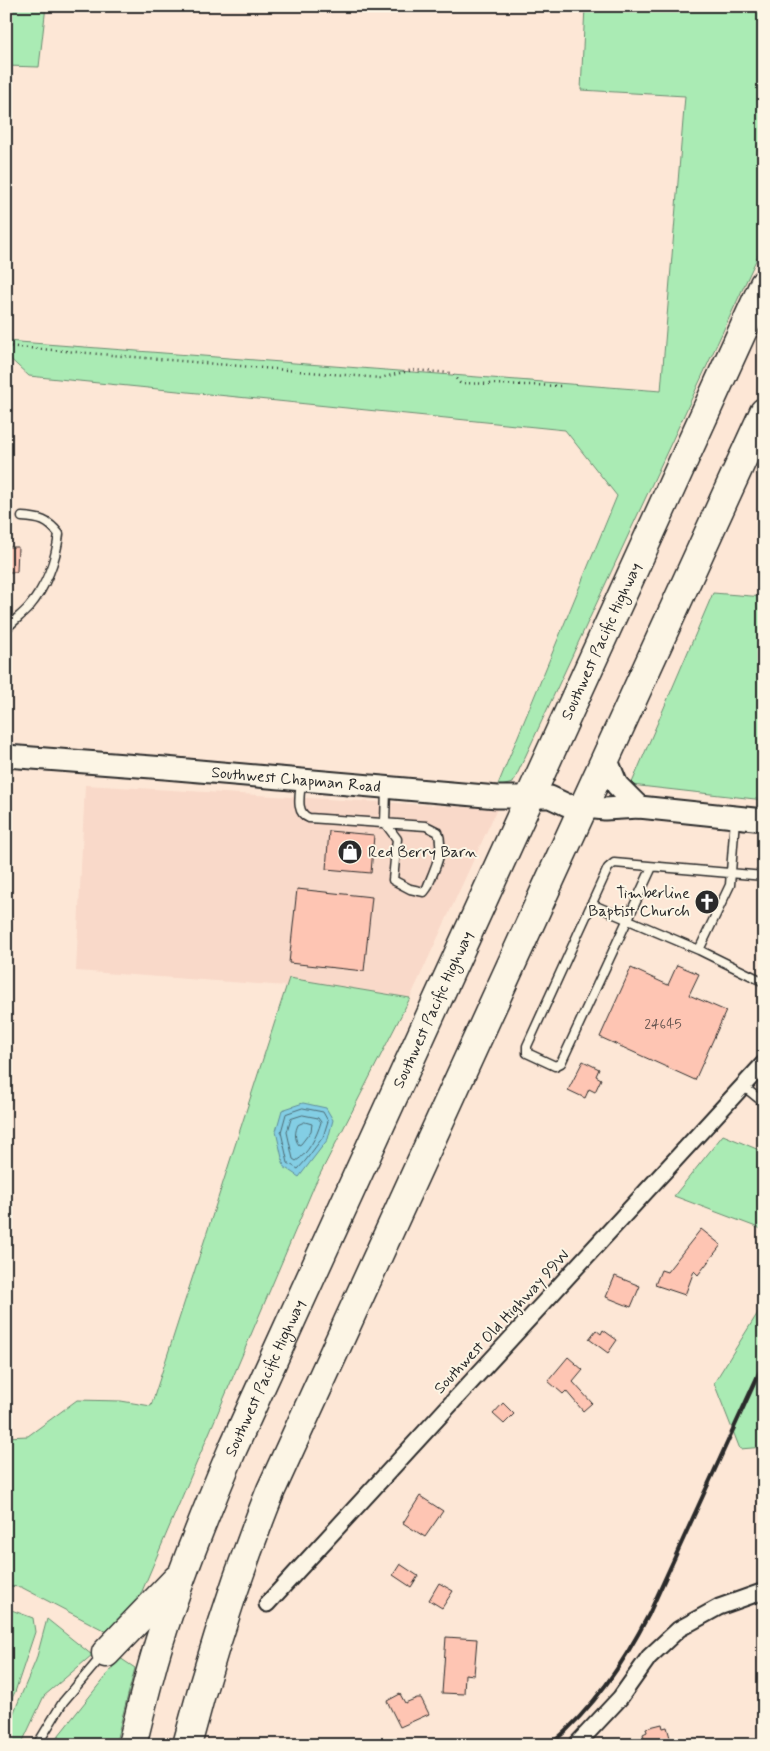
<svg xmlns="http://www.w3.org/2000/svg" width="770" height="1751" viewBox="0 0 770 1751" font-family="Mynerve,sans-serif">
<rect width="100%" height="100%" fill="#fde7d6"/>
<filter id="ink" filterUnits="userSpaceOnUse"><feTurbulence type="fractalNoise" baseFrequency=".02" numOctaves="2"/><feDisplacementMap in="SourceGraphic" scale="10" xChannelSelector="R" yChannelSelector="G"/><feConvolveMatrix kernelMatrix="1 2 1 2 8 2 1 2 1" color-interpolation-filters="sRGB"/></filter>
<g filter="url(#ink)">
<path fill="#f9d9c9" d="M85,785l412,24 -87,189 -121,-20 -2,8 -211,-15z"/>
<path fill="#aaebb4" stroke="#6a8b70" d="M6,6h40l-7,61 -33,-1z
M585,6l179,1v236l-251,540 -16,4 120,-291 -52,-66 -536,-54 -23,-21v-14l655,50 24,-295 -104,-6z
M713,593l51,4v203l-133,-15z
M289,978l121,20 -95,186 -178,419 -24,32 -92,-48 -15,-1v-149l22,-1 49,-36 44,1 30,5z
M723,1135l41,17v78l-90,-34z
M764,1303v144l-24,2 -26,-66z
M6,1608l27,10 2,14 -20,60 -9,18z
M47,1619l45,36 -48,41 -23,49h-15v-14l30,-71z
M120,1658l15,10 -20,77h-64z"/>
<path fill="#83cee4" stroke="#608d9a" d="M303,1103l23,5 7,12 -5,19 -29,38 -15,-10 -8,-36 6,-21z"/>
<g fill="none" stroke-linecap="round" stroke-linejoin="round">
<path stroke="#4e6c75" stroke-width="1" d="M303,1108l20,4 5,9 -5,16 -17,23 -8,9 -10,-6 -7,-31 5,-18z
M303,1115l15,3 3,4c-4,14 -13,32 -25,39l-3,-2 -6,-27 4,-13z
M305,1122l7,2 -1,7 -10,13 -2,1c-5,-6 -4,-14 -1,-20z"/>
</g>
<path fill="#fec5b3" stroke="#2b2b2b" d="M6,547h12l-1,25h-11z
M329,831l45,4 -3,38 -45,-4z
M297,889l75,8 -8,74 -75,-8z
M677,965l22,9 -10,21 37,16 -31,69 -95,-43 31,-69 37,17z
M583,1061l16,8 -3,7 5,3 -6,13 -6,-3 -4,9 -17,-8z
M701,1229l20,16 -23,30 -4,-4 -9,24 -30,-10 6,-15 6,2z
M615,1276l25,10 -9,21 -25,-10z
M596,1330l5,4 2,-4 14,10 -9,13 -19,-14z
M568,1357l15,13 -10,12 19,21 -9,8 -17,-20 -3,3 -15,-13z
M503,1403l11,11 -10,10 -11,-10z
M420,1496l23,15 -18,26 -22,-14z
M400,1564l18,12 -7,11 -18,-12z
M439,1583l14,8 -11,17 -13,-8z
M446,1637l31,2 -3,36 -9,-1 -1,20 -22,-1z
M400,1694l5,9 12,-5h4l8,16 -29,13 -13,-26z
M662,1724l1,4 4,-1 4,14 -10,4h-15l-3,-11 4,-2 -1,-4z"/>
<g fill="none" stroke-linecap="round" stroke-linejoin="round">
<defs>
<path id="lane" d="M6,629c7,-8 16,-14 23,-22 17,-20 27,-47 30,-73 -11,-14 -19,-16 -37,-17
M301,782c-1,13 -6,31 8,36l117,8 12,6c7,19 -4,38 -11,56l-3,4 -14,-3 -17,-9 4,-41 -12,-16 1,-34
M735,819l-5,66 -31,65 65,32
M652,867l-91,196 -6,3 -28,-13v-7l81,-178 6,-5 150,13
M591,904l108,46
M743,1086l21,17
M37,1745l26,-43 39,-46"/>
<path id="street" d="M267,1604l497,-541
M576,1745l44,-47 29,-41 30,-28 40,-22 45,-16"/>
<g id="secondary">
<path id="s1" d="M6,756l159,12 332,29h53l17,8 38,4 34,-2 125,13"/>
<path d="M606,758l11,27 22,22"/>
</g>
<g id="highway">
<path d="M106,1653l71,-74"/>
<path id="s2" d="M132,1745c11,-45 22,-90 37,-133 19,-56 41,-110 64,-164l531,-1164"/>
<path d="M187,1745c23,-89 50,-170 84,-255l493,-1078"/>
</g>
</defs>
<use href="#lane" stroke="#2b2b2b" stroke-width="11"/>
<use href="#street" stroke="#2b2b2b" stroke-width="19"/>
<use href="#secondary" stroke="#2b2b2b" stroke-width="25"/>
<use href="#highway" stroke="#2b2b2b" stroke-width="31"/>
<path stroke="#2b2b2b" stroke-width="2.5" stroke-dasharray="1 4" stroke-linecap="butt" d="M6,346l374,32 33,-8 38,3 9,10 102,3"/>
<use href="#lane" stroke="#fcf5e5" stroke-width="8"/>
<use href="#street" stroke="#fcf5e5" stroke-width="15"/>
<use href="#secondary" stroke="#fcf5e5" stroke-width="21"/>
<use href="#highway" stroke="#fcf5e5" stroke-width="28"/>
<path stroke="#2b2b2b" stroke-width="4" d="M550,1745c44,-37 73,-81 99,-131l115,-252"/>
</g>
</g>
<defs>
<symbol id="shop-disc" viewBox="-11 -11 22 22"><circle r="9.5" fill="#2b2b2b" stroke="#fcf5e5"/><path d="M-5-2.5h2.3a2.7 3.5 0 0 1 5.4 0H5L5.5 6h-11ZM-1.5-2.5h3a1.5 2.3 0 0 0-3 0Z" fill="#fff"/></symbol>
<symbol id="church-disc" viewBox="-11 -11 22 22"><circle r="9.5" fill="#2b2b2b" stroke="#fcf5e5"/><path d="M-1.2-6h2.4v3.5h3.3v2.4h-3.3V6h-2.4V-.1h-3.3v-2.4h3.3Z" fill="#fff"/></symbol>
</defs>
<g fill-rule="evenodd">
<use href="#shop-disc" x="336" y="838" width="28" height="28"/>
<use href="#church-disc" x="693" y="888" width="28" height="28"/>
</g>
<g text-anchor="middle" dominant-baseline="central" stroke-width="4" stroke-linejoin="round" paint-order="stroke">
<g font-size="14" fill="#60524d">
<text x="663" y="1024">24645</text>
</g>
<g font-size="16" fill="#2b2b2b" stroke="#fcf5e5">
<text stroke="none"><textPath href="#s2" startOffset="1201">Southwest Pacific Highway</textPath></text>
<text stroke="none"><textPath href="#s1" startOffset="291">Southwest Chapman Road</textPath></text>
<text stroke="none"><textPath href="#s2" startOffset="796">Southwest Pacific Highway</textPath></text>
<text transform="translate(502 1322) rotate(-47)">Southwest Old Highway 99W</text>
<text stroke="none"><textPath href="#s2" startOffset="391">Southwest Pacific Highway</textPath></text>
</g>
<g font-size="16" fill="#2b2b2b" stroke="#fcf5e5" text-anchor="start">
<text x="368" y="852">Red Berry Barn</text>
<text x="690" y="893" text-anchor="end">Timberline<tspan x="690" dy="18">Baptist Church</tspan></text>
</g>
</g>
<rect width="770" height="1751" fill="none" stroke="#fcf5e5" stroke-width="25"/>
<rect x="12" y="12" width="745" height="1726" fill="none" stroke="#2b2b2b" stroke-width="2" filter="url(#ink)"/>
</svg>
